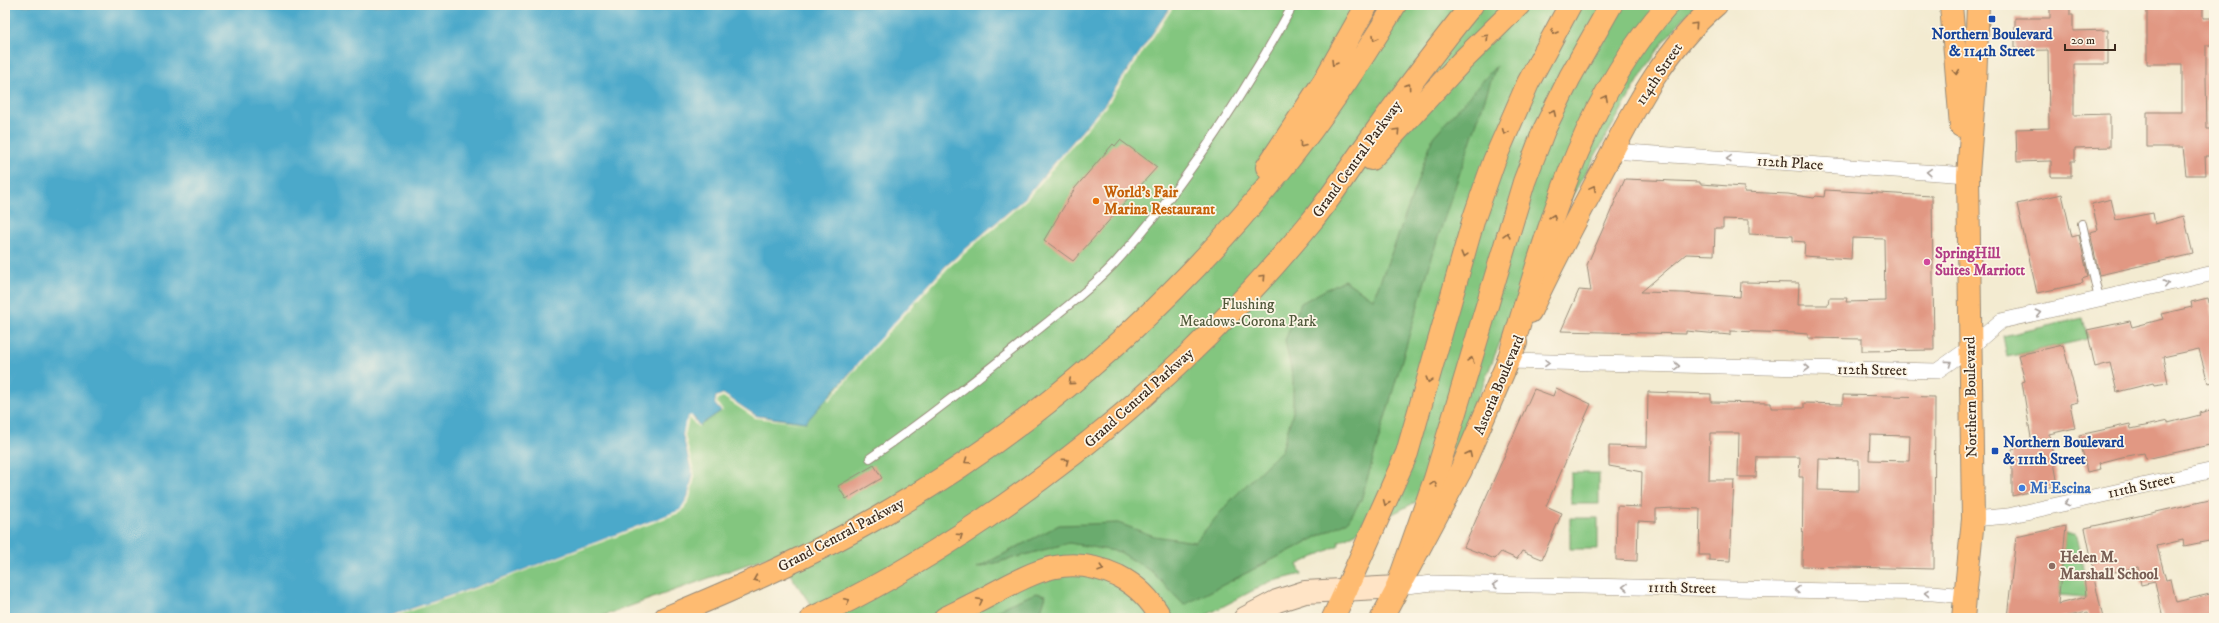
<svg xmlns="http://www.w3.org/2000/svg" width="2219" height="623" viewBox="0 0 2219 623" font-family="'IM FELL DW Pica',serif">
<rect width="100%" height="100%" fill="#fcf5e5"/>
<filter id="ink" filterUnits="userSpaceOnUse"><feTurbulence type="fractalNoise" baseFrequency=".025" numOctaves="2"/><feDisplacementMap in="SourceGraphic" scale="8" xChannelSelector="R" yChannelSelector="G"/><feConvolveMatrix kernelMatrix="1 2 1 2 8 2 1 2 1" color-interpolation-filters="sRGB"/></filter>
<filter id="wash" filterUnits="userSpaceOnUse"><feTurbulence type="fractalNoise" baseFrequency=".012" numOctaves="4" result="noise"/><feDisplacementMap in="SourceGraphic" scale="16" xChannelSelector="R" yChannelSelector="G"/><feGaussianBlur stdDeviation="0.9" result="paint"/><feColorMatrix in="noise" values="0 0 0 0 0 0 0 0 0 0 0 0 0 0 0 0 0 1.4 0 .05"/><feComposite in="paint" operator="in"/></filter>
<g filter="url(#wash)">
<rect width="100%" height="100%" fill="#f3ebd1"/>
<path fill="#83c67f" stroke="#5f784e" d="M1092,5h603l-31,36 -23,35 -113,197 -87,216 -103,53 1,3 -42,20 5,9 -33,8 -68,36h-381l-44,-64 -179,64h-592v-488z
M2083,318l5,21 -81,18 -4,-21z
M1571,473h28v31h-28z
M1570,518h28v31h-28z
M2065,534h10l16,61 -7,2 -25,-2z"/>
<path fill="#6aab6e" stroke="#526a46" d="M1496,66l-59,174 -76,260 -13,21 -164,84 -32,-33 -32,-20 -51,-9 -92,25 82,-43 59,-2 36,13 41,6 36,-42 51,-50 11,-38v-33l-8,-39 16,-37 43,-23 29,19 24,-60 36,-102z
M1036,593l10,2 -5,16 -10,7h-48l29,-15z"/>
<path fill="#4ba9ca" stroke="#436a74" d="M5,5h1167l-67,99 -80,94 -79,68 -140,156 -50,-6 -33,-22 -7,3 -1,7 6,7 -22,15 -5,-8 -6,-1 -5,18 10,41 -5,21 -7,13 -186,71 -111,37h-379z"/>
<path fill="#f3ebd1" d="M1172,5l2,1 -67,99 -80,94 -79,69 -74,80 -45,53 -1,-1 44,-53 74,-81 79,-68 80,-94z
M723,394l33,22 51,8 -52,-6 -32,-21 -5,2 -1,4 6,8h-2l-6,-7 1,-7z
M691,415l8,11 -1,1 -9,-9 -4,17 10,41 -5,22 -8,14 -186,70 -106,36h-6l111,-37 185,-71 8,-13 5,-21 -10,-41 2,-12 3,-6z"/>
<g id="blocks">
<path fill="#e19883" fill-rule="evenodd" d="M2050,5h20v10h3v16l35,-1v34h-34v51l36,-1v33l-35,1v13h-4v16h-20v-16l-34,1 -1,-33 33,-1 -1,-78 -33,1v-33h35z
M2147,5h56v13h11v27h-8v33l1,51h7v27h-9l1,19h-20l-3,-28h-36v-35h35v-48h-35z
M1120,140l37,27 -84,94 -29,-21 31,-52 38,-44 2,2z
M1625,179l75,3v2l44,3v5l44,2 26,4 2,-2 8,1 1,-7 107,6 2,154 -72,1v-12l-54,-1v-4l-14,-1 -64,-2v4l-44,-4v3l-125,-3 18,-41 12,1 -4,-26zM1723,219l26,1v14l44,2v5l12,1 -1,14 47,3 1,-21 32,1 1,62 -39,1 1,-4h-18l-1,7h-30l1,-22 -58,-1 -1,15 -57,-4 -42,-1 45,-38 28,1 1,-27h8z
M2062,194l10,43 7,-2 9,42 -6,2 1,4 -46,10 -20,-89z
M2111,199l5,21 37,-7 2,11 29,-8 9,38 -94,21 -9,-43 8,-2 -6,-26z
M2208,298l6,28v56l-6,1 -9,-34 -36,8 5,26 -14,2 -1,-2 -36,9 -7,-29 -15,4 -8,-37 43,-9 2,6 31,-8 -2,-5 31,-7 -1,-5z
M2063,345l15,57 -8,2 5,24 -26,6 9,51 -46,11v-47l20,-5 -10,-62 3,-1 -7,-26z
M1556,388l35,16 -45,102 16,7 -20,46 -20,-8 -5,8 -16,-7 -6,7 -31,-12 70,-158 19,7z
M1648,392l63,2v8l60,1v5h33v-5l39,1v-9l92,2 -1,172 -132,-3 1,-89h-4l1,-20h-43l-1,20h-18l1,-44h-29l-1,47h25l-4,81 -21,-1v-5h-10l1,-46 -26,-1 -18,1v13l-18,-1 -1,40 -21,-1 1,-54 24,1 1,-35 -33,-6v-20l38,1zM1870,435l40,1 -1,25 -40,-1zM1819,459l40,1v31l-41,-1z
M2214,409v35l-68,15 -2,-6 -22,4 -23,6 2,6 -14,3 -8,-37 51,-11 1,5 37,-8v2l32,-8 -1,-2z
M874,465l8,13 -36,21 -8,-13z
M2214,499v41l-30,6 -1,-6 -26,6 9,34 5,-1 5,23 38,-9v25h-51l-8,-36 -14,3 -3,-18 -43,9 -10,-48z
M2066,526l-8,78 28,-7 -2,-22 9,-1 10,44h-14l-1,-6 -29,6h-52l9,-81z"/>
</g>
</g>
<g filter="url(#ink)">
<use href="#blocks" fill-opacity="0" stroke="#978a78" stroke-width="1"/>
<g fill="none" stroke-linecap="round" stroke-linejoin="round">
<defs>
<path id="lane" d="M2082,224l17,75
M870,458c54,-37 104,-77 155,-118 30,-24 62,-48 89,-76 71,-77 129,-168 179,-259"/>
<path id="street" d="M1612,151l356,24
M1508,361l429,10 34,-24 30,-26 213,-48
M1973,519l35,-3 206,-46
M1397,587l36,-4 500,10 33,3"/>
<path id="secondary" d="M1245,618l32,-17 28,-9 92,-5"/>
<path id="primary" d="M1951,5l10,121
M1530,312c21,-46 45,-90 69,-135 32,-61 63,-126 117,-172
M1333,618l13,-28
M1382,618l79,-148 55,-127
M1963,618l10,-99 -5,-344 7,-92 3,-78"/>
<path id="highway" d="M1371,159l91,-98 57,-56
M1267,167l57,-86 43,-76
M1508,361c38,-123 71,-258 160,-356
M1397,587l38,-108 89,-297 20,-52 26,-53 41,-72
M1346,590l61,-137 67,-235 20,-57 34,-78 42,-78
M665,618c72,-30 144,-61 212,-100 211,-120 395,-305 518,-513
M812,618c60,-27 116,-61 171,-98 123,-83 234,-183 328,-298 19,-23 36,-50 53,-74 35,-49 70,-97 108,-143
M945,618c16,-8 33,-16 49,-25 43,-23 75,-40 124,-17 18,9 33,24 43,42"/>
</defs>
<use href="#lane" stroke="#978a78" stroke-width="10"/>
<use href="#street" stroke="#978a78" stroke-width="16"/>
<use href="#secondary" stroke="#978a78" stroke-width="24"/>
<use href="#primary" stroke="#978a78" stroke-width="24"/>
<use href="#highway" stroke="#978a78" stroke-width="24"/>
<use href="#lane" stroke="#fff" stroke-width="8"/>
<use href="#street" stroke="#fff" stroke-width="15"/>
<use href="#secondary" stroke="#ffe4c6" stroke-width="22"/>
<use href="#primary" stroke="#febb71" stroke-width="22"/>
<use href="#highway" stroke="#febb71" stroke-width="22"/>
</g>
<defs><path id="oneway-chevron" d="M-2-3.5L2.5 0L-2 3.5" fill="none" stroke-width="1.6" stroke-linecap="round" stroke-linejoin="round"/></defs>
<g stroke="#936b43">
<use href="#oneway-chevron" transform="translate(1695 25) rotate(-47)"/>
<use href="#oneway-chevron" transform="translate(1554 32) rotate(119)"/>
<use href="#oneway-chevron" transform="translate(1486 37) rotate(-46)"/>
<use href="#oneway-chevron" transform="translate(1375 38) rotate(121)"/>
<use href="#oneway-chevron" transform="translate(1334 63) rotate(121)"/>
<use href="#oneway-chevron" transform="translate(1956 72) rotate(85)"/>
<use href="#oneway-chevron" transform="translate(1408 86) rotate(-54)"/>
<use href="#oneway-chevron" transform="translate(1605 98) rotate(-62)"/>
<use href="#oneway-chevron" transform="translate(1553 113) rotate(-65)"/>
<use href="#oneway-chevron" transform="translate(1397 131) rotate(-47)"/>
<use href="#oneway-chevron" transform="translate(1505 132) rotate(113)"/>
<use href="#oneway-chevron" transform="translate(1302 145) rotate(128)"/>
<use href="#oneway-chevron" transform="translate(1593 188) rotate(-62)"/>
<use href="#oneway-chevron" transform="translate(1553 217) rotate(-71)"/>
<use href="#oneway-chevron" transform="translate(1507 235) rotate(-74)"/>
<use href="#oneway-chevron" transform="translate(1464 255) rotate(106)"/>
<use href="#oneway-chevron" transform="translate(1263 277) rotate(-47)"/>
<use href="#oneway-chevron" transform="translate(1471 360) rotate(-74)"/>
<use href="#oneway-chevron" transform="translate(1429 380) rotate(106)"/>
<use href="#oneway-chevron" transform="translate(1071 382) rotate(140)"/>
<use href="#oneway-chevron" transform="translate(1469 454) rotate(-64)"/>
<use href="#oneway-chevron" transform="translate(967 461) rotate(145)"/>
<use href="#oneway-chevron" transform="translate(1066 461) rotate(-37)"/>
<use href="#oneway-chevron" transform="translate(1434 484) rotate(-72)"/>
<use href="#oneway-chevron" transform="translate(1386 503) rotate(113)"/>
<use href="#oneway-chevron" transform="translate(960 536) rotate(-34)"/>
<use href="#oneway-chevron" transform="translate(1101 569) rotate(18)"/>
<use href="#oneway-chevron" transform="translate(756 579) rotate(157)"/>
<use href="#oneway-chevron" transform="translate(847 601) rotate(-26)"/>
<use href="#oneway-chevron" transform="translate(980 601) rotate(-27)"/>
</g>
<g stroke="#a79f9a">
<use href="#oneway-chevron" transform="translate(1729 159) rotate(-176)"/>
<use href="#oneway-chevron" transform="translate(1929 172) rotate(-176)"/>
<use href="#oneway-chevron" transform="translate(2166 284) rotate(-13)"/>
<use href="#oneway-chevron" transform="translate(2039 313) rotate(-13)"/>
<use href="#oneway-chevron" transform="translate(1547 363) rotate(1)"/>
<use href="#oneway-chevron" transform="translate(1949 363) rotate(-36)"/>
<use href="#oneway-chevron" transform="translate(1677 366) rotate(1)"/>
<use href="#oneway-chevron" transform="translate(1807 368) rotate(1)"/>
<use href="#oneway-chevron" transform="translate(2067 503) rotate(167)"/>
<use href="#oneway-chevron" transform="translate(1495 585) rotate(-178)"/>
<use href="#oneway-chevron" transform="translate(1625 587) rotate(-179)"/>
<use href="#oneway-chevron" transform="translate(1797 590) rotate(-179)"/>
<use href="#oneway-chevron" transform="translate(1927 593) rotate(-179)"/>
</g>
</g>
<g fill="#1a4fb4" stroke="#fcf5e5" stroke-width="1.5">
<rect x="1988" y="15" width="8" height="8" rx="2"/>
<rect x="1991" y="447" width="8" height="8" rx="2"/>
</g>
<circle fill="#e8710a" stroke="#fcf5e5" stroke-width="1.5" cx="1096" cy="201" r="4"/>
<circle fill="#d1479c" stroke="#fcf5e5" stroke-width="1.5" cx="1927" cy="262" r="4"/>
<circle fill="#3f7fe0" stroke="#fcf5e5" stroke-width="1.5" cx="2022" cy="488" r="4"/>
<circle fill="#8d6e63" stroke="#fcf5e5" stroke-width="1.5" cx="2052" cy="566" r="4"/>
<g text-anchor="middle" dominant-baseline="central" stroke-width="3.5" stroke-linejoin="round" paint-order="stroke">
<g font-size="15" font-weight="bold" fill="#164399" stroke="#fcf5e5">
<text x="1992" y="34">Northern Boulevard<tspan x="1992" dy="17">&amp; 114th Street</tspan></text>
<text x="2003" y="442" text-anchor="start">Northern Boulevard<tspan x="2003" dy="17">&amp; 111th Street</tspan></text>
</g>
<g font-size="15" fill="#3b2a1e" stroke="#fcf5e5">
<text transform="translate(1659 74) rotate(-56)">114th Street</text>
<text transform="translate(1357 159) rotate(-54)">Grand Central Parkway</text>
<text transform="translate(1790 163) rotate(4)">112th Place</text>
<text transform="translate(1872 370) rotate(1)">112th Street</text>
<text transform="translate(1499 385) rotate(-67)">Astoria Boulevard</text>
<text transform="translate(1971 397) rotate(-91)">Northern Boulevard</text>
<text transform="translate(1139 398) rotate(-42)">Grand Central Parkway</text>
<text transform="translate(2141 486) rotate(-13)">111th Street</text>
<text transform="translate(841 535) rotate(-28)">Grand Central Parkway</text>
<text transform="translate(1682 588) rotate(1)">111th Street</text>
</g>
<g font-size="15" font-weight="bold" fill="#c56008" stroke="#fcf5e5" text-anchor="start">
<text x="1104" y="192">World's Fair<tspan x="1104" dy="17">Marina Restaurant</tspan></text>
</g>
<g font-size="15" font-weight="bold" fill="#b23c85" stroke="#fcf5e5" text-anchor="start">
<text x="1935" y="253">SpringHill<tspan x="1935" dy="17">Suites Marriott</tspan></text>
</g>
<g font-size="15" fill="#51593b" stroke="#fcf5e5">
<text x="1248" y="304">Flushing<tspan x="1248" dy="17">Meadows-Corona Park</tspan></text>
</g>
<g font-size="15" font-weight="bold" fill="#366cbe" stroke="#fcf5e5" text-anchor="start">
<text x="2030" y="488">Mi Escina</text>
</g>
<g font-size="15" font-weight="bold" fill="#785e54" stroke="#fcf5e5" text-anchor="start">
<text x="2060" y="557">Helen M.<tspan x="2060" dy="17">Marshall School</tspan></text>
</g>
</g>
<rect width="2219" height="623" fill="none" stroke="#fcf5e5" stroke-width="20"/>
<path d="M2065 44v6h50v-6" fill="none" stroke="#3b2a1e" stroke-width="2"/>
<text x="2071" y="44" font-size="12" fill="#3b2a1e" stroke="#fcf5e5" stroke-width="3" paint-order="stroke">20 m</text>
</svg>
